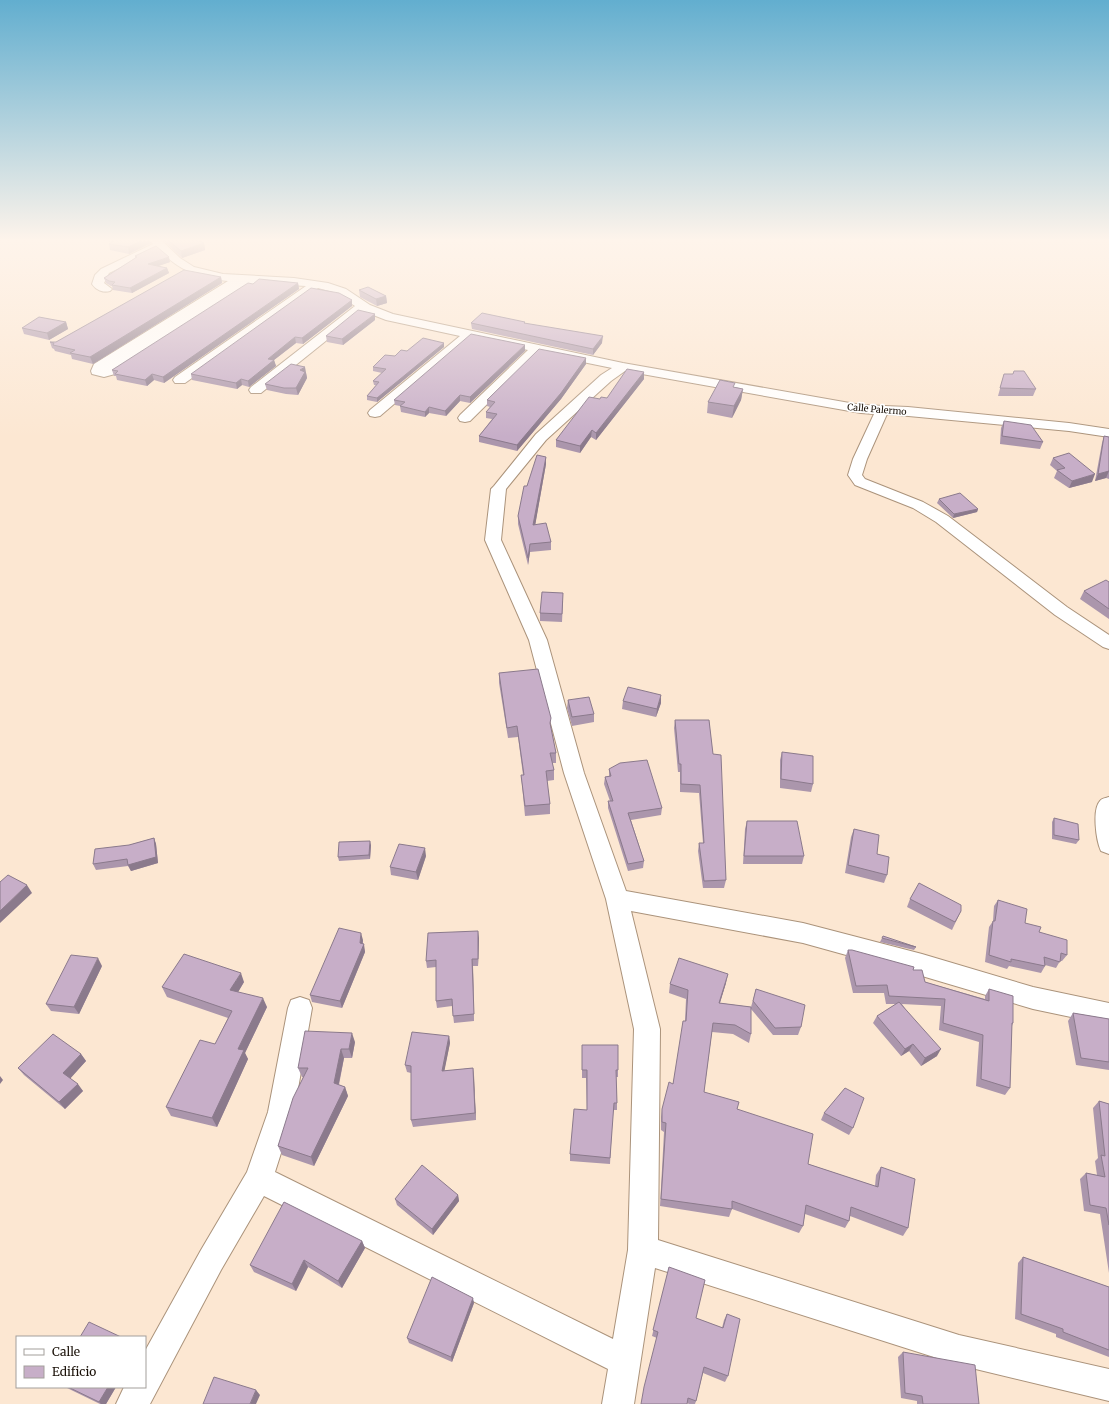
<svg xmlns="http://www.w3.org/2000/svg" width="1109" height="1404" viewBox="0 0 1109 1404" font-family="Merriweather,serif">
<rect width="100%" height="100%" fill="#fce7d2"/>
<g fill="none" stroke-linecap="round" stroke-linejoin="round">
<defs>
<path id="minor" d="M150,240h11l19,18 14,9 29,7 71,4 34,5 18,6 24,16 23,9 230,49 238,42 47,2 161,16 40,6v8l-40,-6 -182,-17 -20,45 -5,16 3,4 58,23 25,14 119,91 42,28v14l-6,-2 -48,-32 -119,-93 -23,-14 -58,-23 -7,-10 5,-16 21,-45 -13,-1 -236,-42 -14,10 -65,59 -40,49 -5,51 46,100 37,133 42,118 177,32 119,31 111,33 76,16v22l-76,-16 -111,-33 -119,-33 -172,-32 29,118 -2,211 301,95 150,34v32l-150,-36 -304,-97 -21,136h-32l6,-35 -344,-173 -43,74 -71,134h-34l8,-17h21v-36l56,-101 46,-78 21,-60 20,-104 3,-8 9,-3 9,3 3,8 -18,104 -19,60 338,167 15,-89 6,-221 -28,-130 -42,-126 -35,-133 -44,-100 6,-51 3,-3 42,-52 65,-59 11,-7 -73,-15 -69,68 -5,1 -5,-1 -2,-3 2,-3 68,-65 -57,-12 -91,78 -5,1 -5,-1 -2,-3 2,-3 90,-74 -74,-16 -23,-9 -102,82h-10l-2,-3 2,-3 104,-81 -22,-14 -15,-4 -133,95h-10l-2,-3 2,-3 131,-91 -51,-3 -140,91 -11,3 -12,-3 -1,-3 3,-7 134,-83c-30,-3 -48,-10 -70,-32l-49,24 -5,10 8,6 -2,2c-7,2 -14,-1 -18,-7l3,-9 6,-6 52,-25z
M1109,797v57l-8,-3c-5,-10 -9,-42 -1,-50 2,-3 6,-3 9,-4z"/>
</defs>
<use href="#minor" stroke="#ab937b" stroke-width="2"/>
<use href="#minor" fill="#fff" fill-rule="evenodd"/>
</g>
<path fill="#ab96ac" d="M108,240h42l1,3 -22,11 -19,-4 -1,-6 2,-2h-2z
M163,240h34l7,3 1,7 -23,8z
M135,256l35,6 -12,4 9,2 2,5 -37,20 -19,-3 -1,-4h-1l-5,-3 -2,-5 31,-20z
M221,277l1,6 -129,81 -21,-5 -1,-4 -16,-4 -1,-2 -2,-1 -2,-6h6z
M298,283l1,6 -135,94 -10,-3 -7,6 -30,-6 -1,-4h-2l-2,-6 141,-86z
M359,290l27,6 1,7 -10,3 -17,-9z
M352,300v6l-49,38 -7,-1 -22,17 2,6 -27,21 -7,-2 -5,4 -45,-9 -1,-6z
M375,320l-32,25 -16,-3 -1,-6z
M66,322l2,7 -19,11 -25,-6 -2,-6z
M525,322v2l77,19 -9,12 -121,-26 -1,-6z
M444,343v4l-67,55 -10,-2v-4l9,-11h-2l-1,-4 9,-8 -9,-2v-4l34,-16z
M525,351l-55,52 -10,-2 -14,15 -17,-3 -4,4 -24,-5 -1,-6 -5,-1 -1,-5z
M586,358v6l-25,35 -44,52 -38,-9v-6l13,-17 -6,-1v-6l4,-5 -3,-1v-6z
M1014,371l22,18 -3,7h-35l6,-22h9z
M644,372v7l-48,61 -5,-3 -11,16 -24,-6v-7l44,-41 7,-1z
M306,373l1,5 -9,17 -12,-1 -19,-4 -2,-6z
M735,387l8,2 -2,11 -9,18 -25,-5 1,-11z
M1004,421l39,21 -3,7 -40,-5 1,-16z
M1104,436l5,1v42l-3,-1 -11,3 7,-38z
M546,457v7l-11,61 16,17v8l-21,2 -2,13 -10,-41v-8l9,-30z
M1053,458l39,24 -23,6 -15,-10 3,-7 -7,-6z
M939,499l39,10 -1,3 -24,6 -16,-15z
M1109,582v37l-29,-20 4,-8z
M563,601l-1,21 -22,-1v-8z
M499,673l52,54 5,26v10h-4l2,7v10l-7,1 3,23v10l-25,2 -3,-31 -1,-10h2l-5,-38 -10,1 -9,-55z
M568,700l26,14v8l-22,4 -5,-18z
M623,701l38,2 -5,14 -34,-8z
M675,720h34l17,160 -2,8h-21l-5,-37 1,-8h4l-4,-50 -19,-1v-20h-2l-4,-44z
M782,752l31,32 -2,8 -31,-4v-28z
M609,769l53,39 -1,7 -30,5 13,41 -1,7 -15,3 -20,-63v-7h2l-6,-17 1,-7 4,-1z
M1054,818l25,22 -3,4 -24,-5v-17z
M747,821l57,35 -2,8h-59l2,-35z
M854,829l23,25 10,21 -3,8 -39,-10 6,-36z
M154,838l2,6 2,19 -27,8 -3,-5 -32,4 -3,-6 36,-19z
M371,845l-1,14 -31,2 -1,-4z
M426,856l-8,24 -27,-5 -1,-8z
M910,899l51,12 -9,19 -45,-23z
M998,900l27,23 14,9 28,23 -5,6h-2l-4,7 -11,-3v1l-4,7 -32,-7 -2,3 -22,-7 4,-35 4,-6 1,-15z
M479,938l-1,28h-5l1,55 -20,2 -2,-17 -15,2 -1,-7v-34l-9,1 -1,-7z
M882,938l34,9 -2,3 -34,-8z
M363,940v4l2,8 -23,56 -30,-6 -2,-7z
M848,950l65,20 12,12 60,17v-3l4,-7 24,34 -1,3 -2,62 -5,7 -29,-9 3,-44 -40,-12 2,-24 -39,-2 35,52 -16,10 -12,-15 -8,5 -28,-33 4,-7 19,-12h-10l-2,-11h-31l-8,-35z
M102,966l-23,48 -28,-3 -5,-7z
M244,982l-6,10 29,15 -22,46 3,6 -31,68 -46,-11 -5,-9 49,-63 13,-26 -61,-21 -5,-10z
M726,983l-6,20 31,4 5,-18 45,38 -3,8h-25l-22,-26v25l-2,9 -16,-9 -21,-2 -8,60 33,17 71,55 67,22 1,-11 5,-8 27,61 -5,8 -53,-20 -1,5 -4,7 -40,-14 -2,12 -4,7 -67,-24 -3,8 -69,-11 4,-74 -3,-2v-13l1,-8 11,-25 12,-63 1,-22 -17,-6 1,-9z
M1073,1013l36,6v51l-33,-5 -8,-44z
M449,1036l1,7 -6,28 29,-3 3,52 -63,7 -2,-7v-47l-4,-1 -2,-7z
M355,1042l-3,16h-8l-5,27 6,2 3,9 -34,70 -32,-11 -4,-9 25,-69h-1l-4,-9z
M582,1045l36,25v7h-2l1,26v7h-4l-3,54 -40,-3v-7l17,-44 -1,-32h-4z
M81,1054l5,7 -16,17 13,13 -18,18 -41,-34 -6,-7z
M1099,1101l10,3v169l-9,-59 -16,-3 -4,-32 6,-6 11,2 -2,-14 3,-3 -5,-50z
M824,1113l29,15 -4,7 -28,-15z
M458,1195l1,6 -26,34 -36,-30 -2,-6z
M362,1241l3,7 -23,40 -34,-21 -12,24 -42,-19 -4,-7z
M1023,1257l86,30v70l-53,-20v-3l-41,-15 3,-56z
M669,1267l27,51 26,10 2,-8 3,-6 1,62 -3,6 -22,-9 -7,28 -1,3h-6l-2,-1 -30,-65 -5,-2z
M474,1303l-22,59 -43,-19 -2,-5z
M903,1352l76,52h-62v-3l-16,-3 -3,-41z
M65,1387h51l-10,17h-6z"/>
<path fill="#8b7a8c" d="M143,240h7l1,3 -22,11 -1,-7z
M204,243l1,7 -23,8 -1,-7z
M169,257l1,5 -20,7 -2,-5z
M167,268l2,5 -37,20 -2,-5z
M221,277l1,6 -129,81 -3,-7z
M298,283l1,6 -135,94 -1,-6z
M386,296l1,7 -10,3 -1,-7z
M352,300v6l-49,38 -1,-6z
M375,314v6l-32,25 -1,-6z
M66,322l2,7 -19,11 -2,-7z
M603,336l-1,7 -9,12v-6z
M295,337l1,6 -22,17 2,6 -27,21 -1,-6 20,-22z
M444,343v4l-67,55v-4z
M525,345v6l-55,52v-6z
M586,358v6l-25,35 -44,52v-6z
M305,367l2,11 -9,17 -2,-7 4,-18z
M644,372v7l-48,61v-7z
M152,374l2,6 -7,6 -2,-6z
M241,379l1,6 -5,4 -1,-6z
M743,389l-2,11 -9,18 2,-12z
M460,395v6l-14,15 -1,-5z
M429,407v6l-4,4v-5z
M592,430l-1,7 -11,16v-7z
M546,457v7l-12,68 -1,-7z
M1109,471l-3,7 -11,3 3,-7z
M1095,474l-3,8 -23,6 3,-7z
M978,509l-1,3 -24,6 1,-4z
M530,544v8l-2,13v-7z
M661,695v8l-5,14 1,-8z
M154,838l2,6 2,19 -27,8 -3,-6z
M370,841l1,4 -1,14 -1,-4z
M425,848l1,8 -8,24 -2,-8z
M27,885l5,8 -32,30v-12z
M478,931l1,7 -1,28z
M361,933l2,7 -1,7 2,-3 1,8 -23,56 -2,-7 20,-58z
M98,958l4,8 -23,48 -5,-7z
M472,959l1,7 1,55v-7z
M241,973l3,9 -10,17 -4,-9z
M728,974l-2,9 -9,29 2,-9z
M263,998l4,9 -22,46 3,6 -31,68 -5,-9 26,-69z
M352,1033l3,9 -3,16 -3,-9z
M449,1036l1,7 -7,35 -1,-7z
M913,1044l-4,7 -8,5 4,-7z
M341,1049l3,9 -7,34 -3,-9z
M941,1049l-4,7 -16,10 4,-8z
M81,1054l5,7 -17,19 -6,-7z
M473,1068l1,7 2,45 -1,-7z
M0,1076l3,4 -3,4z
M78,1084l5,7 -18,18 -6,-7z
M345,1087l3,9 -34,70 -3,-9z
M458,1195l1,6 -26,34 -1,-6z
M362,1241l3,7 -23,40 -4,-7z
M304,1260l4,7 -12,24 -4,-7z
M473,1298l1,5 -22,59 -1,-5z
M108,1387h8l-10,17h-5l-2,-2z
M256,1390l4,5 -4,9h-6z"/>
<path fill="#c7aec8" stroke="#8b7a8c" d="M115,240h28l-15,7 -19,-3z
M168,240h29l7,3 -23,8z
M156,246l13,11 -21,7 19,4 -37,20 -18,-3 3,-3 -6,-1 -5,-3 33,-21 -2,-1z
M184,270l37,7 -131,80 -20,-4 5,-3 -22,-5 1,-2 -4,-1h6z
M259,279l39,4 -135,94 -11,-3 -7,6 -30,-6 3,-3 -6,-1 136,-87 5,1z
M368,287l18,9 -10,3 -17,-9z
M311,288l28,5 13,7 -50,38 -7,-1 -27,22 6,1 -26,21 -7,-2 -5,4 -45,-9z
M358,310l17,4 -33,25 -16,-3z
M482,313l43,9 -1,1 79,13 -10,13 -122,-26z
M39,317l27,5 -19,11 -25,-5z
M471,334l54,11 -55,52 -10,-2 -15,16 -16,-4 -4,5 -25,-6 5,-4 -11,-2z
M423,338l21,5 -67,55 -10,-2 12,-14 -6,-1 13,-12 -13,-2 12,-12 10,1 6,-6 6,1z
M539,349l47,9 -25,35 -44,52 -38,-9 18,-22 -11,-2 9,-10 -8,-2z
M291,364l14,3 -5,3 5,2 -9,16h-12l-19,-4z
M627,369l17,3 -48,61 -4,-3 -12,16 -24,-6 33,-43 11,2 1,-2 6,1z
M1014,371h10l12,18 -36,-1 4,-14h9z
M720,380l15,3 -2,4 10,2 -9,17 -26,-4z
M1004,421l27,4 12,17 -41,-6z
M1104,436l5,1v34l-11,3z
M1069,453l26,21 -23,7 -15,-11 8,-2 -12,-10z
M537,455l9,2 -13,68 13,-2 5,19 -21,2 -2,14 -10,-42 6,-30h3z
M960,493l18,16 -24,5 -15,-15z
M1106,580l3,2v27l-25,-18z
M542,592l21,1 -1,21 -22,-1z
M538,669l13,49 -1,5 6,30h-6l4,17 -8,1 4,33 -25,2 -4,-31h3l-7,-49 -10,2 -8,-55z
M628,687l33,8 -4,14 -34,-8z
M589,697l5,17 -22,3 -4,-17z
M675,720h34l4,34 8,1 5,125 -22,1 -5,-38h5l-4,-58 -19,-1v-20h-2z
M782,752l31,4v28l-32,-5z
M647,760l15,48 -34,5 16,48 -16,3 -20,-63h5l-8,-24 6,-1 -2,-7 11,-6z
M1054,818l24,6 1,16 -25,-5z
M747,821h50l7,35h-60z
M854,829l25,6 -2,19 12,3 -2,18 -39,-10z
M154,838l2,19 -28,8 -1,-6 -34,5 2,-15 34,-4z
M370,841l-1,14 -31,2 1,-15z
M399,844l26,4 -9,24 -26,-5z
M8,875l19,10 -27,26v-29z
M919,883l42,22v6l-6,11 -45,-23z
M998,900l29,9 -2,14 16,4 -2,5 28,8v15l-6,-2 -1,9 -16,-5 1,9 -34,-7v3l-22,-7 4,-34h2z
M339,928l22,5 -1,10 4,1 -24,57 -30,-6z
M478,931v28h-6l2,55 -21,2 -1,-17 -16,2v-41l-10,1 2,-28z
M883,936l33,11 -34,-9z
M848,950h4l62,17 -1,3h9l3,12 64,19v-12l24,7v27h-1l-2,65 -29,-9 2,-44 -40,-12 2,-24 -56,-3 -2,-11 -31,1z
M184,954l57,19 -11,17 33,8 -25,51 6,1 -32,68 -46,-11 34,-67 15,4 17,-33 -70,-24z
M71,955l27,3 -24,49 -28,-3z
M679,958l49,16 -9,29 32,4v27l-16,-9 -22,-2 -9,69 35,10 -2,7 76,25 -5,30 70,23 3,-20 34,12 -7,49 -57,-21 -2,14 -43,-16 -3,21 -71,-25v8l-71,-10 5,-76 -4,-1v-13l7,-27 4,2 10,-63h3l2,-31 -18,-6z
M756,989l49,16 -4,22 -26,1 -22,-27z
M899,1002l42,47 -16,9 -12,-14 -8,5 -28,-33z
M1073,1013l36,6v43l-28,-4z
M305,1031l47,2 -3,16h-8l-7,34 11,4 -34,70 -33,-11 15,-48 15,-30h-10z
M412,1032l37,4 -7,35 31,-3 2,45 -64,7v-54l-6,-1z
M53,1034l28,20 -18,19 15,11 -19,18 -41,-34z
M582,1045h36v25h-2l1,33h-3l-4,55 -40,-4 4,-45 13,1v-40h-5z
M845,1088l19,10 -11,30 -29,-15z
M1099,1101l10,3v121l-3,-17 -16,-3 -4,-32 19,4 -4,-22 4,1z
M422,1165l36,30 -26,34 -37,-30z
M284,1202l78,39 -24,40 -34,-21 -12,24 -42,-19z
M1023,1257l86,30v63l-46,-18v-3l-42,-15z
M669,1267l36,13 -9,38 27,10 4,-14 13,5 -12,57 -24,-9 -8,34 -8,-3 -1,6h-46l3,-17 14,-55 -5,-2z
M432,1277l41,21 -22,59 -44,-19z
M89,1322l32,15h-41z
M903,1352l72,13 4,39h-56l-1,-8 -17,-3z
M214,1377l42,13 -6,14h-47z
M68,1387h40l-9,15z"/>
<linearGradient id="sky" x2="0" y2="1"><stop stop-color="#62aecf"/><stop offset="0.55" stop-color="#fef4eb"/><stop offset="1" stop-color="#fef4eb" stop-opacity="0"/></linearGradient>
<rect width="1109" height="437" fill="url(#sky)"/>
<g text-anchor="middle" dominant-baseline="central" stroke-width="3.5" stroke-linejoin="round" paint-order="stroke">
<g font-size="9" fill="#180f06" stroke="#fff">
<text transform="translate(877 409) rotate(5)">Calle Palermo</text>
</g>
</g>
<rect x="16" y="1336" width="130" height="52" fill="#ffffff" stroke="#a39f9b"/>
<rect x="24" y="1349" width="20" height="6" fill="#ffffff" stroke="#a39f9b"/>
<text x="52" y="1356" font-size="12" fill="#180f06">Calle</text>
<rect x="24" y="1366" width="20" height="12" fill="#c7aec8" stroke="#a39f9b"/>
<text x="52" y="1376" font-size="12" fill="#180f06">Edificio</text>
</svg>
